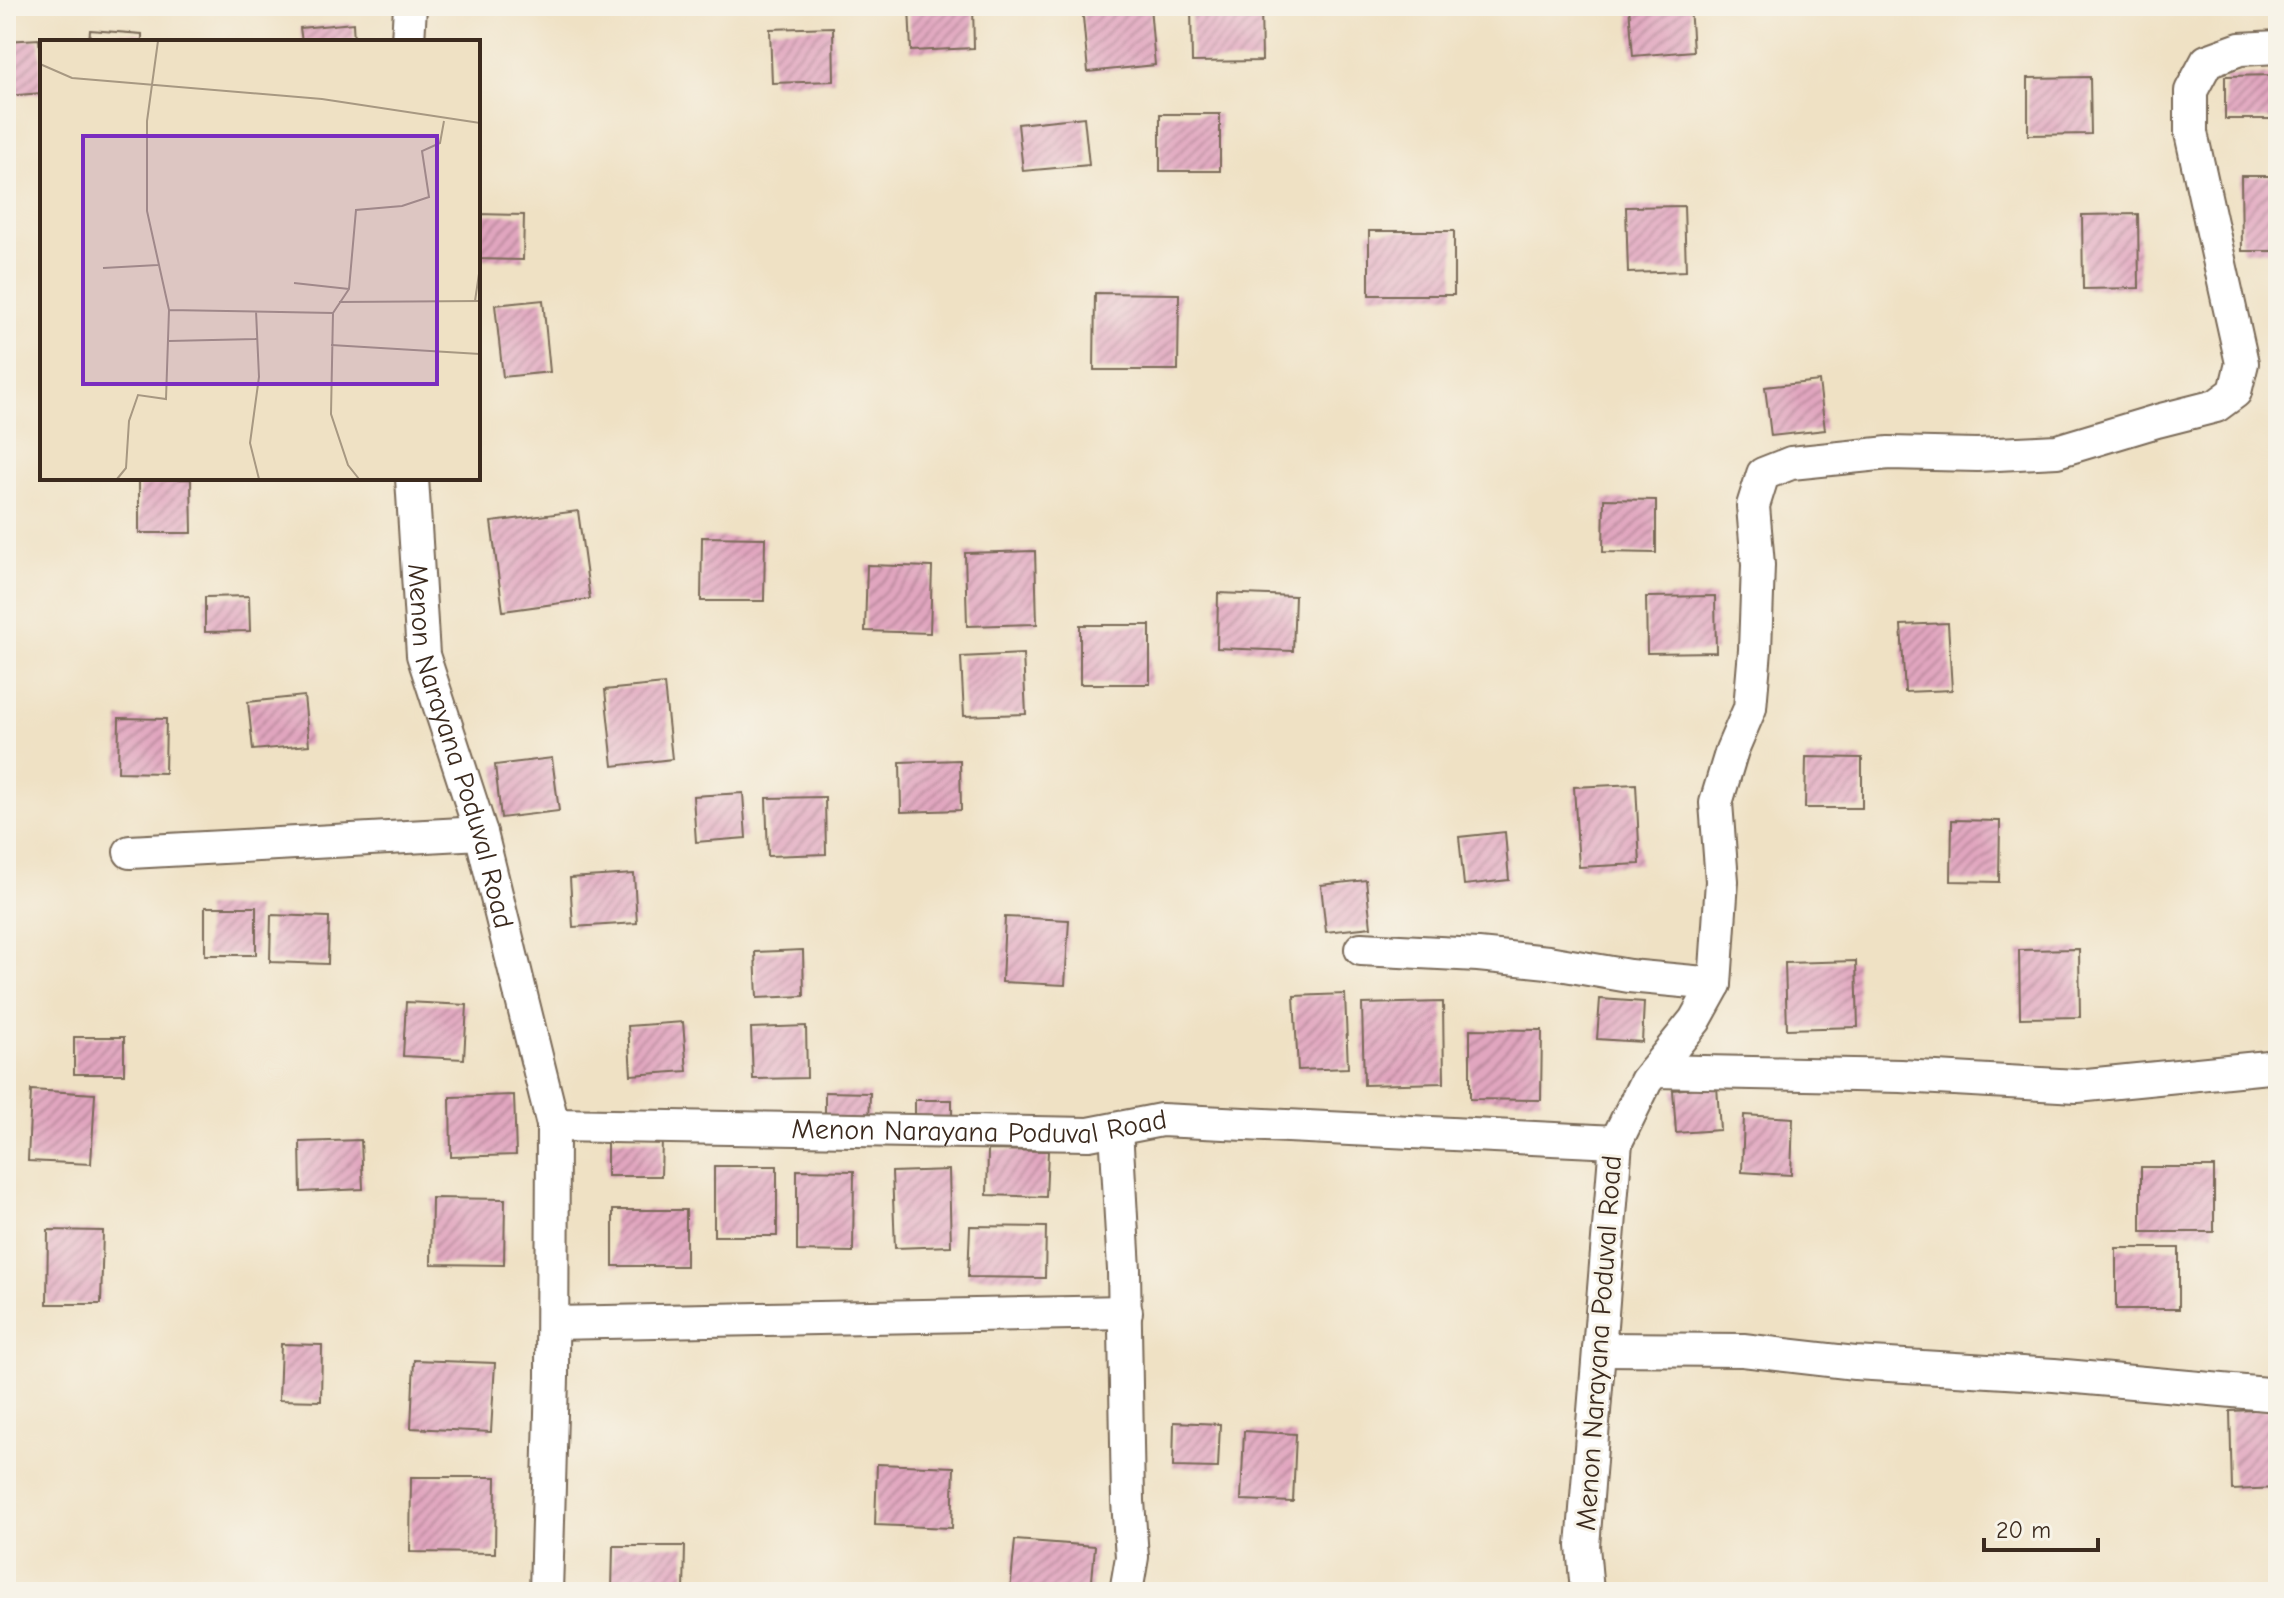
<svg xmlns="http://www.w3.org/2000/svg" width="2284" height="1598" viewBox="0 0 2284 1598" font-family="'Comic Neue',sans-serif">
<defs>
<pattern id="building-hatch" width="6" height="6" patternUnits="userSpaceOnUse" patternTransform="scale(2)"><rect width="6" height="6" fill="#e1a6bf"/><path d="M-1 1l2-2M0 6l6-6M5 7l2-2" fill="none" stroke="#b8879b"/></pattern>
</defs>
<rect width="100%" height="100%" fill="#f7f3e8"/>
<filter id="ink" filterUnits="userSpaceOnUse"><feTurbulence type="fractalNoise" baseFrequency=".0125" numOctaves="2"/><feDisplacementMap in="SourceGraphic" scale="16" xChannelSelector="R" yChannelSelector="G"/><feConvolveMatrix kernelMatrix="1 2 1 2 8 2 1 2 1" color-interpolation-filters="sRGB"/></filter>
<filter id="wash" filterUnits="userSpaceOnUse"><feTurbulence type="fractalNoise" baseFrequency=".006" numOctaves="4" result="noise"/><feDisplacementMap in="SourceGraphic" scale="32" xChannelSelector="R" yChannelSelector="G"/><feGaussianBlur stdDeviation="1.8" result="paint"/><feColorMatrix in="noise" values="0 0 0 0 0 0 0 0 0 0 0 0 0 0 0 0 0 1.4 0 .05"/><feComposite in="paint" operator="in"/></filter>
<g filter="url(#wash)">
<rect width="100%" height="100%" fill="#efe1c4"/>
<g id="blocks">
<path fill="url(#building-hatch)" d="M909,6h64l1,42 -63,3z
M1082,6h68l5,59 -67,7z
M1191,6h70l1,55 -70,1z
M1629,6h61l3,45 -60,5z
M353,23l1,19h-52l-2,-14z
M833,27l1,54 -62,2 -2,-54z
M90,30l52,4v8h-53z
M39,39l3,54 -36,3v-55z
M2278,75v44h-53v-43z
M2090,77l1,57 -63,1v-57z
M1160,114h60v57h-60z
M1084,117l5,48 -66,6 -5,-47z
M2241,176h37v75h-36z
M1684,206l2,65 -58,2 -2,-66z
M478,214l46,1 -1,45 -45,-1z
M2138,214l1,74 -56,1 -1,-74z
M1369,231h85v64h-85z
M1095,293l84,1 -1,76h-84z
M543,300l7,72 -47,5 -8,-72z
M1819,381l6,49 -54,6 -6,-49z
M191,479l1,54h-53v-53z
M1604,499l52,1v53l-53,-1z
M578,511l12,88 -87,12 -12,-89z
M702,537l63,1 -1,63h-63z
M1035,551l2,73 -70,2 -2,-73z
M867,565l65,2 -2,66 -65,-2z
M1218,593l77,3 -2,55 -76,-3z
M249,596l1,35 -45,1v-35z
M1715,596l1,56 -69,1 -1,-56z
M1948,623l4,67 -47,2 -4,-67z
M1080,625h70v59h-70z
M1023,654l3,60 -62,2 -3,-59z
M664,684l8,75 -59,7 -8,-76z
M304,696l5,49 -56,5 -5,-48z
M119,718l47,1 -1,54 -47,-1z
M1806,757l56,1v50h-57z
M552,758l7,53 -58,7 -6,-53z
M960,760l1,50 -60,2 -1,-50z
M1636,784l4,80 -61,3 -5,-80z
M743,793l3,45 -50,4 -3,-46z
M825,797l1,57 -58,2 -2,-58z
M1952,820l48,1 -1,61 -48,-1z
M1505,832l4,48 -45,5 -5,-48z
M634,874l3,49 -64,4 -3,-49z
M1366,880l5,47 -45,5 -5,-47z
M205,907h51v48h-51z
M271,915l58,2 -1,47 -58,-2z
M1005,917l64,3 -4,65 -63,-3z
M2079,949l1,68 -60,1 -1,-68z
M803,950l1,46 -47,2 -2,-46z
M1856,961l2,66 -71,2 -2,-66z
M1345,994l3,74 -50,2 -4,-74z
M1600,999l44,3 -2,40 -45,-3z
M406,1002l61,3 -3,54 -61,-3z
M1443,1002l1,81 -80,2 -2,-81z
M683,1022l4,49 -56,4 -3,-49z
M806,1026l1,52 -54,1 -2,-51z
M1470,1029l72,1 -1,70 -71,-1z
M74,1037h50v37h-50z
M1717,1086l3,44 -44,3 -3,-43z
M31,1090l64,4 -4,70 -63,-3z
M825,1092l45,1 -1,31 -44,-1z
M514,1095l2,60 -65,2 -1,-60z
M915,1100h37v22h-37z
M1744,1115l49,3 -2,57 -49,-3z
M607,1139l55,1 -1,36h-54z
M361,1140l2,49 -62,3 -1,-50z
M988,1150l60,1 -2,46 -59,-2z
M714,1166h63v70h-63z
M2141,1167h73v65h-73z
M797,1170l57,1 -1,81 -56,-1z
M949,1170l2,76 -56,2 -3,-76z
M432,1198l73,1 -1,66 -73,-1z
M613,1210h73v56h-73z
M970,1226l76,1 -1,51 -77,-1z
M48,1230l55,1 -2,73h-54z
M2116,1248h63v61h-63z
M281,1344l41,1 -1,56 -42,-1z
M414,1360l81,3 -4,69 -80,-4z
M2278,1409v79l-46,2 -2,-79z
M1174,1422l46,2 -2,44 -45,-1z
M1244,1431l52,3 -3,68 -52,-2z
M877,1464l77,3 -2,61 -77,-3z
M411,1477h85l-1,76 -85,-1z
M1015,1540l80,6 -4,46h-81z
M613,1546h72l-1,46h-72z"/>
</g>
</g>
<g filter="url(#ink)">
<use href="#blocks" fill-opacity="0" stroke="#7a6a58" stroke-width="2"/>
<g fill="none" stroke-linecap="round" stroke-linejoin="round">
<defs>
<g id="minor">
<path d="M408,42l2,-36"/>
<path id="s1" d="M412,478l11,177 58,178 72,292 536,9 72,-14 455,22 -33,404 4,46"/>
<path d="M130,852l351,-19"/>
<path d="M1361,949l117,6 70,7 81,14 86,8"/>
<path d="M1654,1071l247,5 176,10 201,-20"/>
<path d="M1116,1129l8,141 4,231 4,56 -6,35"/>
<path d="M1616,1142l30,-61 49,-61 20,-36 7,-103 -6,-78 16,-53 18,-42 5,-58 3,-85 -5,-59 10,-32 28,-11 98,-10 88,2 80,-4 100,-30 59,-15 19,-14 7,-29 -51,-230v-42l16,-30 33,-12 38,-2"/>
<path d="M553,1323l573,-11"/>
<path d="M1599,1349l144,1 112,13 199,12 224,20"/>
<path d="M546,1592l6,-214 1,-253"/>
</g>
</defs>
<use href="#minor" stroke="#7a6a58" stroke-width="36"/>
<use href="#minor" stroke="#fff" stroke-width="32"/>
</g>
</g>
<g text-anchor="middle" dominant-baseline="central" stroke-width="6" stroke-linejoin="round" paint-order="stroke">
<g font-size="28" fill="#3b2a1e" stroke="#f7f3e8">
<text stroke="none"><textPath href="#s1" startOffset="274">Menon Narayana Poduval Road</textPath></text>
<text stroke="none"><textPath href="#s1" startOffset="1092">Menon Narayana Poduval Road</textPath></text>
<text transform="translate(1599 1343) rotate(-86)">Menon Narayana Poduval Road</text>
</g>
</g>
<g transform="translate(40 40)">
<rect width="440" height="440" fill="#efe1c4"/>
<path fill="none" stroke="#a79882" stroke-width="2" d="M118,1l-11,80v90l22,99 164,3 -2,101 17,51 11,14M0,24l32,14 250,21 158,24M63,228l55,-3M254,243l55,6M435,261l5,-34M299,262l141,-1M216,271l3,66 -9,66 9,36M293,273l16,-24 7,-79 46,-4 27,-9 -7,-46 18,-8 4,-22M129,301l88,-2M291,305l149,9M77,439l9,-11 3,-47 9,-26 28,4 3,-89"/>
<path fill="#7b2cbf" fill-opacity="0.15" stroke="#7b2cbf" stroke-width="4" d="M43,96h354v248h-354z"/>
<rect width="440" height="440" fill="none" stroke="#3b2a1e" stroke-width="4"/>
</g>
<rect width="2284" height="1598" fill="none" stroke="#f7f3e8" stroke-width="32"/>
<path d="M1984 1538v12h114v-12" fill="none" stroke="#3b2a1e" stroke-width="4"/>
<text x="1996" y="1538" font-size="24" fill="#3b2a1e" stroke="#f7f3e8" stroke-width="6" paint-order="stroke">20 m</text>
</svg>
